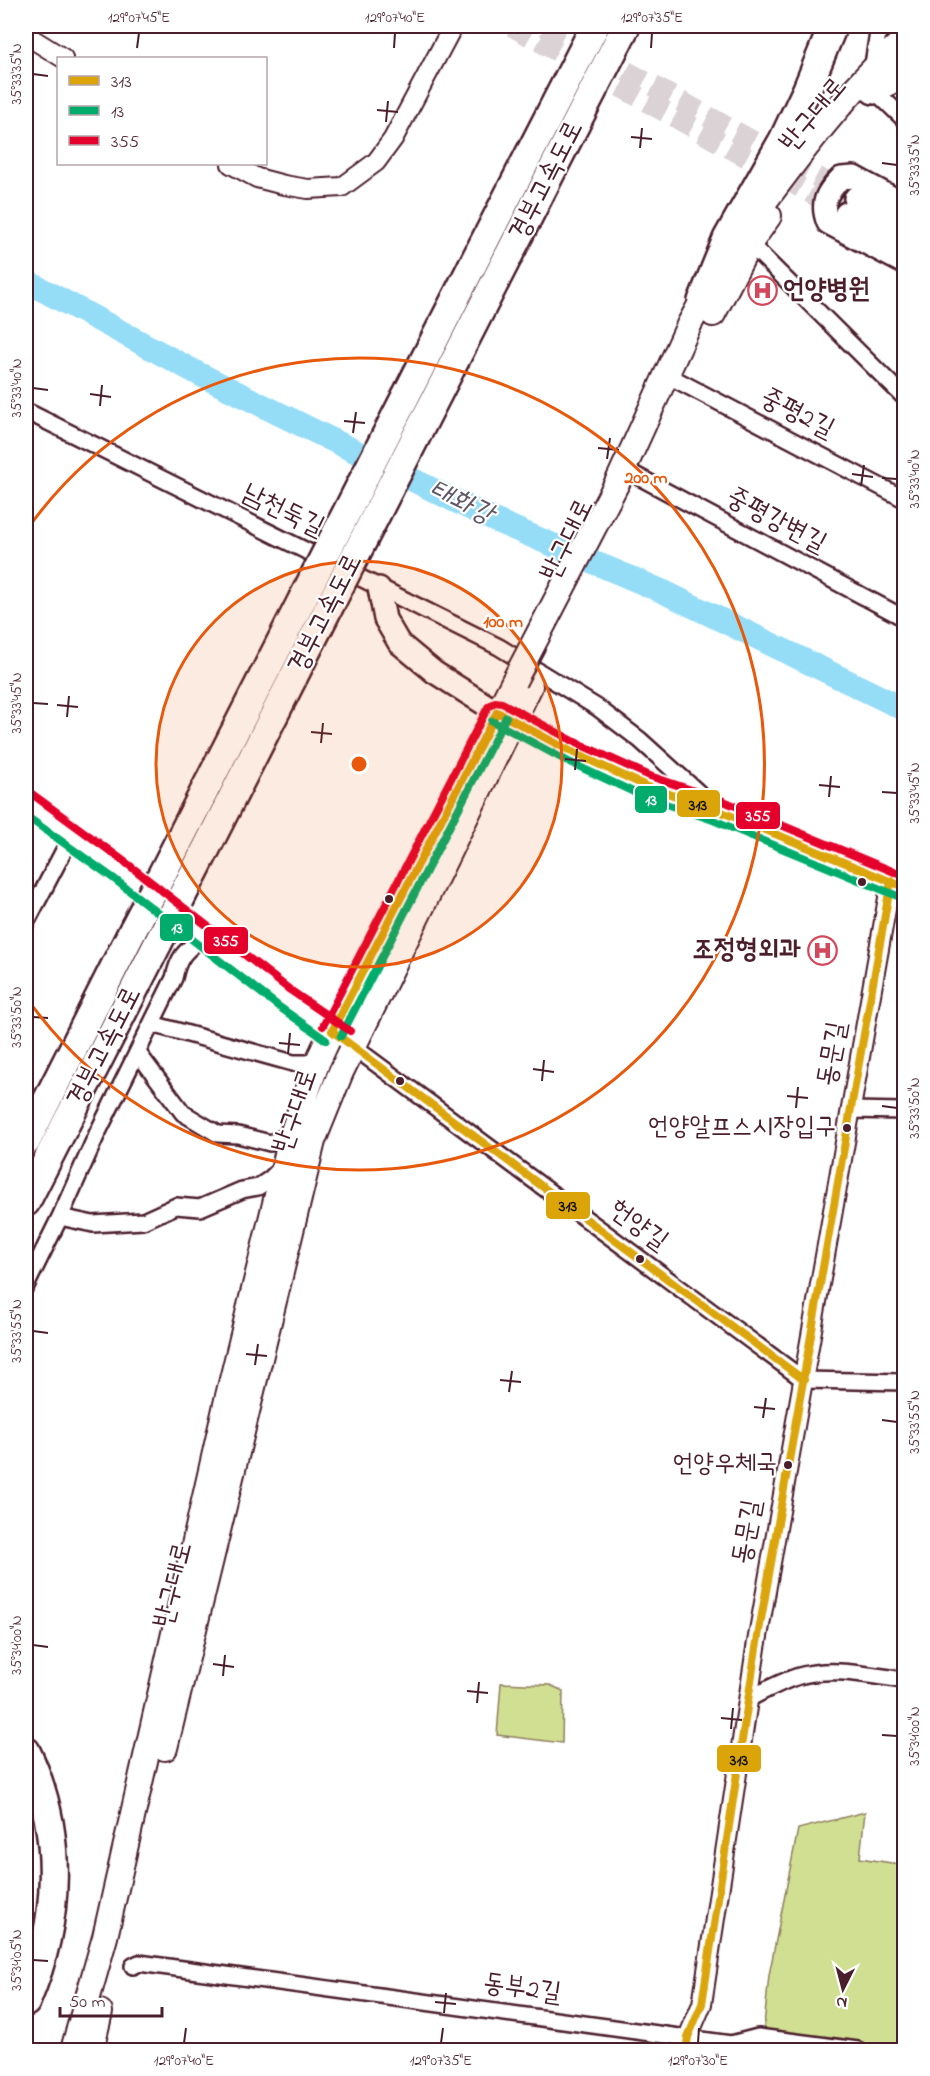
<svg xmlns="http://www.w3.org/2000/svg" width="930" height="2076" viewBox="0 0 930 2076" font-family="'Indie Flower','Poor Story',sans-serif">
<rect width="100%" height="100%" fill="#fff"/>
<filter id="ink" filterUnits="userSpaceOnUse"><feTurbulence type="fractalNoise" baseFrequency=".0167" numOctaves="2"/><feDisplacementMap in="SourceGraphic" scale="12" xChannelSelector="R" yChannelSelector="G"/><feConvolveMatrix kernelMatrix="1 2 1 2 8 2 1 2 1" color-interpolation-filters="sRGB"/></filter>
<g filter="url(#ink)">
<path fill="#d1df93" stroke="#8e7f5f" stroke-width="1.5" d="M501,1683l49,2 13,6 -1,52 -65,-8z
M865,1812l-5,46 44,7v185h-152l10,-5 7,-70 29,-146z"/>
<g fill="none" stroke-linecap="round" stroke-linejoin="round">
<path stroke="#95dcf7" stroke-width="24" d="M26,281l175,94 293,145 170,72 240,117"/>
<path stroke="#dbd2d5" stroke-width="21" stroke-dasharray="21 10" stroke-linecap="butt" d="M512,26l334,187
M545,26l310,172"/>
<defs>
<path id="minor" d="M879,26l-7,45 2,19 30,29
M745,239l159,158
M667,375l237,124
M26,411l473,236 99,61 42,32 72,65
M624,469l280,149
M26,923l45,-86
M204,936c-17,14 -25,18 -30,42l-77,156 -37,83 33,7 50,-3 33,-15 24,2 42,-18 16,-3 12,-8 11,-11
M152,1024l141,39h24
M332,1031l472,349 100,2
M138,1053l45,60 35,21 20,1 32,8 22,-9
M850,1110l54,1
M26,1286l34,-69
M748,1699c16,-8 34,-18 51,-23 34,-10 71,0 105,4
M133,1966l6,-3 592,81 27,-7 100,13"/>
<path id="tertiary" d="M26,35l37,23
M231,164l26,14 27,7 24,4 34,-2 34,-25 17,-23 60,-113
M686,2050l2,-13 14,-33 54,-356 135,-767"/>
<path id="secondary" d="M855,198l49,27
M904,204l-50,-27 -13,1c-15,15 -21,25 -13,45l76,40
M846,213l58,31
M379,588l6,31 14,24 35,29 63,40 75,40 74,34 71,24 187,77
M26,803l93,67 165,128 48,33"/>
<path id="primary" d="M745,228c49,-66 98,-134 159,-188
M713,314l37,-71 19,-27
M619,479l70,-154 23,-42
M165,1748l148,-607 28,-69 189,-386
M73,2050l32,-113 122,-537 65,-266 25,-71 28,-60 95,-178 74,-144
M91,2050l9,-38"/>
<path id="motorway" d="M874,90l30,-18
M472,266l123,-240
M496,280l130,-254
M702,301l25,-62 56,-99 24,-51 26,-63
M156,886l148,-290
M178,904l151,-297
M26,1142l108,-214
M26,1202l132,-259
M26,1751c38,79 35,171 0,251"/>
</defs>
<use href="#minor" stroke="#4a1f2b" stroke-width="20"/>
<use href="#tertiary" stroke="#4a1f2b" stroke-width="22"/>
<use href="#secondary" stroke="#4a1f2b" stroke-width="26"/>
<use href="#primary" stroke="#4a1f2b" stroke-width="28"/>
<use href="#motorway" stroke="#4a1f2b" stroke-width="32"/>
<use href="#minor" stroke="#fff" stroke-width="15"/>
<use href="#tertiary" stroke="#fff" stroke-width="18"/>
<use href="#secondary" stroke="#fff" stroke-width="21"/>
<use href="#primary" stroke="#fff" stroke-width="24"/>
<use href="#motorway" stroke="#fff" stroke-width="27"/>
<defs>
<path id="primary-bridge" d="M514,681l105,-202"/>
<path id="motorway-bridge" d="M304,596l168,-330
M329,607l167,-327
M134,928l22,-42
M158,943l20,-39"/>
</defs>
<use href="#primary-bridge" stroke="#4a1f2b" stroke-width="28" stroke-linecap="butt"/>
<use href="#motorway-bridge" stroke="#4a1f2b" stroke-width="32" stroke-linecap="butt"/>
<use href="#primary-bridge" stroke="#fff" stroke-width="24"/>
<use href="#motorway-bridge" stroke="#fff" stroke-width="27"/>
<defs>
<path id="bus-1" d="M497,712l75,40 74,34 71,24 187,77
M332,1031l472,349
M332,1031l165,-319
M686,2050l2,-13 14,-33 54,-356 135,-767"/>
<path id="bus-2" d="M492,721l75,40 75,35 71,24 187,77
M26,816l87,62 165,128 48,34
M341,1036l165,-319"/>
<path id="bus-3" d="M32,794l93,68 165,128 60,41
M323,1026l165,-319 7,-5 7,1 75,40 73,33 71,24 183,76"/>
</defs>
<use href="#bus-1" stroke="#fff" stroke-width="12"/>
<use href="#bus-2" stroke="#fff" stroke-width="12"/>
<use href="#bus-3" stroke="#fff" stroke-width="12"/>
<use href="#bus-1" stroke="#dba509" stroke-width="8"/>
<use href="#bus-2" stroke="#00ac6c" stroke-width="8"/>
<use href="#bus-3" stroke="#e4002b" stroke-width="8"/>
</g>
</g>
<path fill="none" stroke="#4a1f2b" stroke-width="2" d="M137,48l2,-15M394,48l1,-15M651,48l1,-15M33,74l15,2M377,110l21,2M386,122l2,-21M631,137l21,2M640,148l2,-20M882,163l15,2M33,388l15,2M90,394l21,3M100,406l2,-21M344,421l21,2M353,433l3,-21M598,448l21,2M607,459l3,-21M852,474l21,3M882,478l15,1M861,486l3,-21M33,703l15,1M57,705l21,2M67,717l2,-21M311,732l21,2M321,743l2,-20M565,759l21,2M575,770l2,-21M819,785l21,2M882,792l15,1M829,797l2,-21M33,1017l15,1M279,1043l21,2M288,1054l2,-21M533,1069l21,3M542,1081l2,-21M787,1096l21,2M882,1106l15,2M796,1108l2,-21M33,1331l15,2M246,1354l21,2M255,1365l3,-21M500,1380l21,2M509,1392l3,-21M754,1407l21,2M763,1418l3,-20M882,1420l15,2M33,1645l15,2M213,1664l21,3M223,1676l2,-21M467,1691l21,2M477,1703l2,-21M721,1718l21,2M731,1729l2,-21M882,1735l15,1M33,1960l15,1M435,2002l21,2M444,2013l2,-20M184,2043l2,-15M441,2043l2,-15M698,2043l1,-15"/>
<circle cx="359" cy="764" r="203" fill="#e8590c" fill-opacity=".12"/>
<g fill="none" stroke="#e8590c" stroke-width="3">
<circle cx="359" cy="764" r="203"/>
<path d="M26 531A406 406 0 1 1 26 997"/>
</g>
<defs>
<symbol id="hospital-ring" viewBox="-11 -11 22 22"><circle r="9.5" fill="#fff" stroke="#d1495b" stroke-width="1.5"/><path d="M-5-5h3v3.5h4V-5h3V5h-3V1.5h-4V5h-3Z" fill="#d1495b"/></symbol>
</defs>
<g fill-rule="evenodd">
<use href="#hospital-ring" x="746" y="274" width="33" height="33"/>
<use href="#hospital-ring" x="806" y="934" width="33" height="33"/>
</g>
<g fill="#4a1f2b" stroke="#fff" stroke-width="2">
<circle cx="862" cy="882" r="5"/>
<circle cx="389" cy="899" r="5"/>
<circle cx="400" cy="1081" r="5"/>
<circle cx="847" cy="1128" r="5"/>
<circle cx="640" cy="1259" r="5"/>
<circle cx="788" cy="1465" r="5"/>
</g>
<g text-anchor="middle" dominant-baseline="central" stroke-width="4.5" stroke-linejoin="round" paint-order="stroke">
<g font-size="26" fill="#4a1f2b" stroke="#fff" text-anchor="end">
<text x="836" y="1128">언양알프스시장입구</text>
<text x="777" y="1465">언양우체국</text>
</g>
<g font-size="27" fill="#4a1f2b" stroke="#fff">
<text transform="translate(814 115) rotate(-50)">반구대로</text>
<text transform="translate(547 181) rotate(-63)">경부고속도로</text>
<text transform="translate(797 414) rotate(27)">중평2길</text>
<text transform="translate(283 511) rotate(26)">남천둑길</text>
<text transform="translate(776 521) rotate(28)">중평강변길</text>
<text transform="translate(568 540) rotate(-64)">반구대로</text>
<text transform="translate(326 614) rotate(-63)">경부고속도로</text>
<text transform="translate(105 1047) rotate(-63)">경부고속도로</text>
<text transform="translate(833 1054) rotate(-80)">동문길</text>
<text transform="translate(296 1111) rotate(-71)">반구대로</text>
<text transform="translate(638 1226) rotate(36)">헌양길</text>
<text transform="translate(748 1532) rotate(-80)">동문길</text>
<text transform="translate(174 1585) rotate(-76)">반구대로</text>
<text transform="translate(522 1989) rotate(8)">동부2길</text>
</g>
<g font-size="27" font-weight="bold" fill="#4a1f2b" stroke="#fff" text-anchor="start">
<text x="783" y="290">언양병원</text>
<text x="801" y="950" text-anchor="end">조정형외과</text>
</g>
<g font-size="28" font-style="italic" fill="#605868" stroke="#fff">
<text transform="translate(461 503) rotate(26)">태화강</text>
</g>
</g>
<circle cx="359" cy="764" r="9" fill="#e8590c" stroke="#fff" stroke-width="3"/>
<g font-size="18" text-anchor="middle" font-weight="bold" fill="#e8590c" stroke="#fff" stroke-width="4.5" stroke-linejoin="round" paint-order="stroke">
<text x="646" y="483">200 m</text>
<text x="503" y="627">100 m</text>
</g>
<g stroke="#fff" stroke-width="2">
<rect x="634" y="785" width="34" height="29" rx="6" fill="#00ac6c"/>
<rect x="676" y="789" width="45" height="29" rx="6" fill="#dba509"/>
<rect x="735" y="801" width="46" height="29" rx="6" fill="#e4002b"/>
<rect x="159" y="913" width="35" height="29" rx="6" fill="#00ac6c"/>
<rect x="203" y="926" width="46" height="29" rx="6" fill="#e4002b"/>
<rect x="545" y="1191" width="46" height="29" rx="6" fill="#dba509"/>
<rect x="716" y="1744" width="46" height="29" rx="6" fill="#dba509"/>
</g>
<g font-size="16" text-anchor="middle" font-weight="bold" fill="#fff">
<text x="651" y="805">13</text>
<text x="758" y="821">355</text>
<text x="177" y="933">13</text>
<text x="226" y="946">355</text>
</g>
<g font-size="16" text-anchor="middle" font-weight="bold" fill="#111">
<text x="698" y="810">313</text>
<text x="568" y="1211">313</text>
<text x="739" y="1765">313</text>
</g>
<rect width="930" height="2076" fill="none" stroke="#fff" stroke-width="66"/>
<rect x="57" y="57" width="210" height="108" fill="#ffffff" stroke="#b7a5aa" stroke-width="1.5"/>
<rect x="69" y="76" width="30" height="9" fill="#dba509" stroke="#b7a5aa" stroke-width="1.5"/>
<text x="111" y="87" font-size="18" fill="#4a1f2b">313</text>
<rect x="69" y="106" width="30" height="9" fill="#00ac6c" stroke="#b7a5aa" stroke-width="1.5"/>
<text x="111" y="117" font-size="18" fill="#4a1f2b">13</text>
<rect x="69" y="136" width="30" height="9" fill="#e4002b" stroke="#b7a5aa" stroke-width="1.5"/>
<text x="111" y="147" font-size="18" fill="#4a1f2b">355</text>
<g transform="translate(843 1989) rotate(186)" stroke="#ffffff" stroke-width="4.5" paint-order="stroke">
<path d="M0-4.5L10 22L0 15L-10 22Z" fill="#4a1f2b"/>
<text y="-9" font-size="16" font-weight="bold" text-anchor="middle" fill="#4a1f2b">N</text>
</g>
<path d="M60 2007v9h102v-9" fill="none" stroke="#4a1f2b" stroke-width="3"/>
<text x="69" y="2007" font-size="18" fill="#4a1f2b" stroke="#ffffff" stroke-width="4.5" paint-order="stroke">50 m</text>
<rect x="33" y="33" width="864" height="2010" fill="none" stroke="#4a1f2b" stroke-width="2"/>
<g font-size="15" text-anchor="middle" fill="#4a1f2b">
<text x="139" y="22">129°07'45"E</text>
<text x="395" y="22">129°07'40"E</text>
<text x="652" y="22">129°07'35"E</text>
<text transform="translate(16 74) rotate(-90)" y="5">35°33'35"N</text>
<text transform="translate(914 165) rotate(-90)" y="5">35°33'35"N</text>
<text transform="translate(16 388) rotate(-90)" y="5">35°33'40"N</text>
<text transform="translate(914 479) rotate(-90)" y="5">35°33'40"N</text>
<text transform="translate(16 703) rotate(-90)" y="5">35°33'45"N</text>
<text transform="translate(914 793) rotate(-90)" y="5">35°33'45"N</text>
<text transform="translate(16 1017) rotate(-90)" y="5">35°33'50"N</text>
<text transform="translate(914 1108) rotate(-90)" y="5">35°33'50"N</text>
<text transform="translate(16 1331) rotate(-90)" y="5">35°33'55"N</text>
<text transform="translate(914 1422) rotate(-90)" y="5">35°33'55"N</text>
<text transform="translate(16 1645) rotate(-90)" y="5">35°34'00"N</text>
<text transform="translate(914 1736) rotate(-90)" y="5">35°34'00"N</text>
<text transform="translate(16 1960) rotate(-90)" y="5">35°34'05"N</text>
<text x="184" y="2065">129°07'40"E</text>
<text x="441" y="2065">129°07'35"E</text>
<text x="698" y="2065">129°07'30"E</text>
</g>
</svg>
